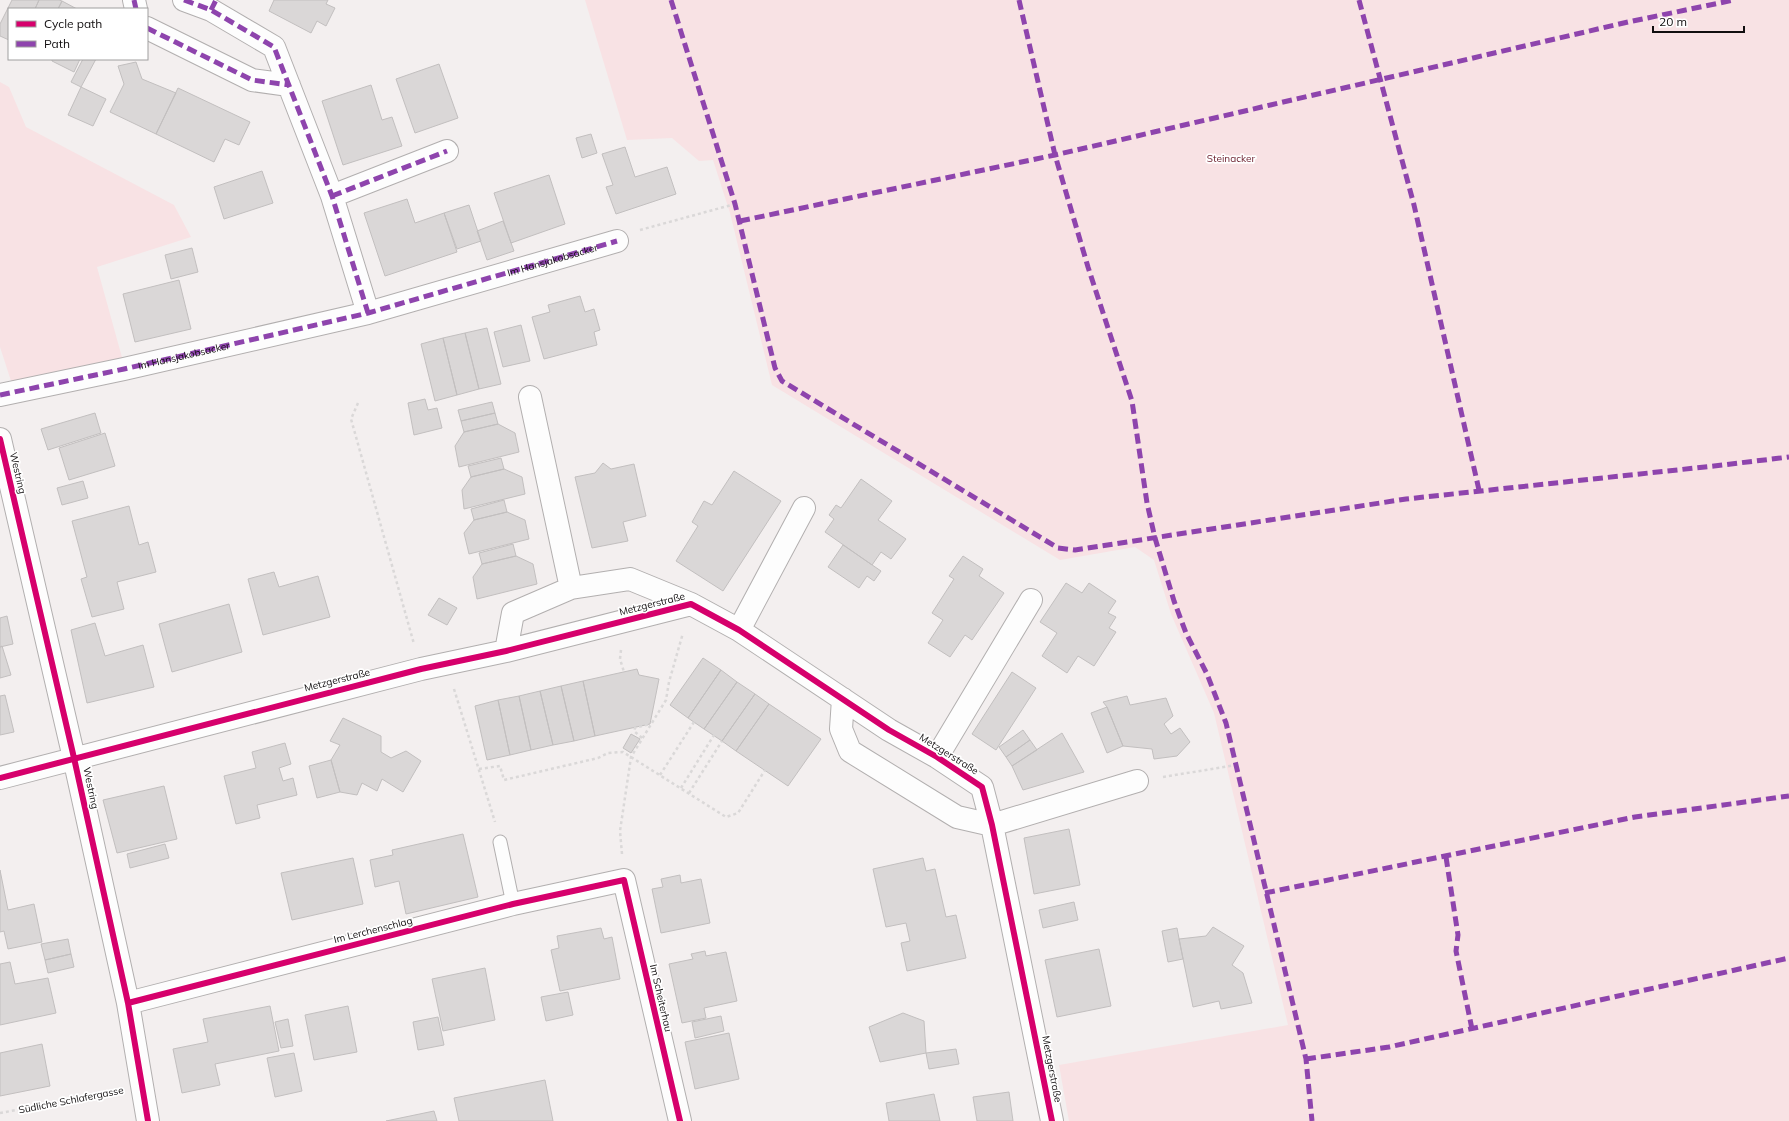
<svg xmlns="http://www.w3.org/2000/svg" width="1789" height="1121" viewBox="0 0 1789 1121" font-family="Mulish,sans-serif">
<rect width="100%" height="100%" fill="#f3efef"/>
<path fill="#f8e2e4" d="M585,0h1204v1121h-720l-10,-56 229,-40 -74,-312 -43,-99 -17,-54 -19,-13 -75,13 -288,-175 -42,-172 -17,-53 -14,1 -27,-23 -45,2z
M0,82l9,5 17,40 148,78 17,32 -94,30 26,94 -111,23 -12,-37z"/>
<path fill="#dad7d7" stroke="#c2bfbf" d="M12,0h27l-4,9h-26v31l-9,-4v-12z
M39,0h20l3,1 -4,8h-23z
M274,0h54l-2,4 9,4 -9,18 -9,-5 -6,12 -42,-22z
M62,1l15,8h-19z
M52,59h28l-6,13 -22,-11z
M83,59h13l-15,28 -10,-5z
M136,62l6,17 34,14 -20,41 -46,-22 14,-28 -6,-18z
M439,64l19,54 -43,15 -19,-54z
M371,85l11,35 10,-3 10,29 -59,19 -21,-64z
M81,87l25,12 -13,27 -25,-11z
M178,88l72,34 -11,23 -14,-6 -11,23 -58,-28z
M591,134l6,19 -15,5 -6,-20z
M625,147l10,30 32,-10 9,27 -60,20 -10,-27 7,-2 -11,-31z
M262,171l11,32 -49,16 -10,-32z
M549,175l16,49 -54,19 -17,-50z
M407,199l8,24 29,-10 13,39 -72,24 -21,-63z
M469,205l12,36 -24,8 -13,-36z
M503,221l11,30 -27,9 -10,-29z
M192,248l6,24 -27,7 -6,-24z
M179,280l12,49 -56,13 -12,-48z
M580,296l5,16 9,-3 6,21 -6,2 3,13 -53,14 -12,-42 18,-5 -2,-7z
M521,325l9,36 -27,6 -9,-35z
M487,328l14,56 -22,5 -14,-56z
M465,333l14,56 -22,6 -14,-57z
M443,338l14,57 -22,6 -14,-57z
M425,399l3,11 9,-2 5,20 -28,7 -6,-32z
M492,402l3,11 -34,8 -3,-11z
M95,413l6,20 -53,17 -7,-21z
M495,413l3,11 -34,8 -3,-11z
M498,424l17,9 4,19 -60,15 -4,-21 9,-14z
M105,433l10,33 -46,14 -10,-32z
M501,458l3,11 -33,8 -3,-11z
M603,463l8,6 23,-5 12,52 -23,6 5,19 -36,7 -17,-71 20,-4z
M504,469l18,8 3,17 -61,15 -2,-19 9,-13z
M734,471l47,30 -58,90 -47,-30 22,-35 -6,-4 12,-21 8,4z
M861,479l31,22 -14,19 28,19 -15,20 -10,-7 -9,13 -47,-33 9,-13 -5,-4 7,-10 5,3z
M83,481l5,17 -26,7 -5,-17z
M504,500l3,12 -33,8 -3,-11z
M129,506l10,39 9,-3 8,30 -39,10 7,27 -32,8 -11,-38 6,-2 -15,-56z
M507,512l18,8 4,19 -60,15 -5,-21 10,-13z
M513,544l3,12 -34,8 -3,-11z
M843,545l38,26 -7,10 -7,-5 -8,12 -31,-21z
M516,556l17,8 4,20 -60,15 -4,-22 9,-13z
M963,556l20,13 -4,7 25,17 -32,47 -7,-5 -15,22 -22,-14 15,-23 -11,-7 22,-34 -5,-3z
M274,572l5,15 39,-11 12,41 -67,18 -15,-56z
M1066,583l16,10 7,-10 27,18 -8,12 8,4 -7,11 7,4 -22,34 -16,-10 -11,17 -25,-17 15,-23 -17,-11z
M439,598l18,10 -10,17 -19,-10z
M229,604l13,48 -70,20 -13,-48z
M7,616l6,28 -13,3v-29z
M95,623l10,33 38,-11 11,42 -67,16 -16,-73z
M2,646l9,29 -11,3v-31z
M703,658l18,12 -33,48 -18,-13z
M637,669l2,6 20,4 -9,45 -55,12 -12,-55z
M721,670l16,12 -33,47 -16,-11z
M1012,672l24,16 -40,62 -24,-16z
M583,681l12,55 -21,5 -13,-55z
M737,682l18,12 -33,47 -18,-12z
M561,686l13,55 -21,4 -13,-54z
M540,691l13,54 -22,5 -12,-54z
M755,694l14,10 -33,47 -14,-10z
M5,695l9,37 -14,3v-39z
M519,696l12,54 -21,5 -12,-55z
M1127,696l3,9 36,-7 7,18 -9,8 7,10 9,-6 10,14 -13,14 -23,3 -2,-10 -29,-3 -16,-39 -4,-5z
M498,700l12,55 -23,5 -12,-54z
M769,704l52,35 -33,47 -52,-35z
M1107,707l16,39 -16,7 -16,-40z
M343,718l38,18v16l10,6 15,-7 15,10 -18,31 -21,-13 -5,12 -15,-8 -5,12 -17,-3 -9,-32 9,-15 -10,-4z
M1023,730l7,10 -24,17 -7,-10z
M1062,733l22,39 -61,18 -11,-24z
M631,734l9,5 -9,14 -8,-5z
M1030,740l7,10 -25,16 -6,-9z
M285,743l6,21 -12,4 4,13 10,-3 4,17 -40,10 3,13 -24,6 -12,-48 32,-8 -4,-16z
M331,760l9,32 -23,6 -8,-32z
M164,786l13,53 -60,14 -14,-53z
M1069,829l11,56 -46,9 -10,-56z
M463,834l15,63 -72,17 -7,-33 -24,6 -5,-27 23,-5 -1,-5z
M165,844l4,14 -39,10 -3,-14z
M353,858l10,46 -71,16 -11,-47z
M923,858l3,13 9,-2 11,48 10,-2 10,43 -59,13 -6,-28 9,-2 -4,-18 -20,4 -13,-58z
M0,870l8,40 26,-6 8,38 -34,7 -4,-18 -4,1z
M680,875l1,8 20,-4 9,44 -49,10 -9,-44 11,-2 -2,-8z
M1074,902l4,18 -35,8 -4,-18z
M1213,927l31,19 -12,19 11,8 9,30 -31,6 -2,-8 -26,6 -14,-68 27,-3z
M601,928l3,11 8,-2 8,42 -60,12 -9,-41 8,-2 -2,-12z
M1177,928l6,31 -15,3 -6,-31z
M68,939l3,15 -26,6 -4,-16z
M1099,949l12,57 -54,11 -12,-57z
M705,951l1,5 20,-4 11,49 -33,7 2,10 -24,5 -13,-59 24,-5 -2,-5z
M71,954l3,13 -26,6 -3,-13z
M10,962l5,22 33,-6 8,35 -56,12v-61z
M485,968l10,52 -52,11 -11,-52z
M568,992l5,23 -27,6 -5,-24z
M270,1006l9,45 -64,13 5,21 -38,8 -9,-44 35,-7 -5,-23z
M348,1006l9,46 -43,8 -9,-45z
M903,1013l21,8 2,32 -46,9 -11,-35z
M721,1016l3,15 -29,7 -3,-16z
M438,1017l6,28 -26,5 -5,-28z
M288,1019l5,27 -12,2 -6,-26z
M729,1033l10,46 -44,10 -10,-47z
M42,1044l8,42 -50,10v-43z
M956,1049l3,15 -30,5 -3,-16z
M294,1053l8,38 -27,6 -8,-39z
M545,1080l8,41h-94l-5,-23z
M1009,1092l4,29h-36l-4,-24z
M934,1094l6,27h-51l-3,-18z
M434,1111l3,10h-51z"/>
<g fill="none" stroke-linecap="round" stroke-linejoin="round">
<defs>
<path id="lane" d="M500,842l13,62"/>
<path id="street" d="M134,0l2,9
M184,0l27,10 63,37 58,149 36,117
M147,28l105,52 37,5
M332,196l115,-45
M0,395l124,-26 244,-56 249,-72
M530,397l41,191
M0,439l74,319 54,245 20,118
M739,630l65,-122
M506,651l7,-38 58,-25 59,-9 61,25
M843,699l-2,30 9,22 107,66 35,8 145,-44
M937,757l94,-157
M0,778l421,-109 85,-18 185,-47 48,26 150,100 48,27 45,30 10,38 60,296
M128,1003l385,-99 111,-24 56,241"/>
</defs>
<use href="#lane" stroke="#b2afaf" stroke-width="15"/>
<use href="#street" stroke="#b2afaf" stroke-width="24"/>
<path stroke="#dad8d8" stroke-width="2.5" stroke-dasharray="3 3" stroke-linecap="butt" d="M640,230l95,-26
M358,403l-7,16 63,225
M621,650l-1,9 4,13
M454,689l41,133
M642,738l-8,-7 1,-3 15,-4
M479,769l21,-3 4,14 94,-22 10,-5 15,-1 103,65 12,-4 27,-43
M660,775l34,-53
M1163,777l73,-12
M681,788l33,-53
M689,793l33,-52
M622,854l-2,-23 11,-74 35,-57 3,-18 14,-49
M0,1113l115,-21"/>
<use href="#lane" stroke="#fdfdfd" stroke-width="13"/>
<use href="#street" stroke="#fdfdfd" stroke-width="22"/>
<g stroke="#8e44ad" stroke-width="5" stroke-dasharray="10 5" stroke-linecap="butt">
<path d="M134,0l2,9"/>
<path d="M184,0l27,10 63,37 58,149 36,117"/>
<path d="M671,0l64,204 40,164 7,13 276,167 17,2 331,-51 308,-33 75,-9"/>
<path d="M1019,0l36,155 33,112 44,134 15,102 8,35 19,63 12,32 21,41 19,49 80,336 6,62"/>
<path d="M1359,0l55,205 65,285"/>
<path d="M211,10l5,-10"/>
<path d="M147,28l105,52 37,5"/>
<path d="M332,196l115,-45"/>
<path d="M740,221l315,-66 573,-133 106,-22"/>
<path id="s1" d="M0,395l124,-26 244,-56 249,-72"/>
<path d="M1446,857l12,78 -2,16 16,78"/>
<path d="M1265,893l370,-76 154,-21"/>
<path d="M1306,1059l83,-12 400,-89"/>
</g>
<defs>
<path id="cycleway" d="M0,439l74,319 54,245 20,118
M0,778l421,-109 85,-18 185,-47 48,26 150,100 48,27 45,30 10,38 60,296
M128,1003l385,-99 111,-24 56,241"/>
</defs>
<use href="#cycleway" stroke="#fff" stroke-width="8"/>
<use href="#cycleway" stroke="#d6006c" stroke-width="6"/>
</g>
<g text-anchor="middle" dominant-baseline="central" stroke-width="3.5" stroke-linejoin="round" paint-order="stroke">
<g font-size="10" fill="#6c202f" stroke="#fff">
<text x="1231" y="158">Steinacker</text>
</g>
<g font-size="10" fill="#110e0f" stroke="#fff">
<text stroke="none"><textPath href="#s1" startOffset="569">Im Hansjakobsacker</textPath></text>
<text stroke="none"><textPath href="#s1" startOffset="188">Im Hansjakobsacker</textPath></text>
<text transform="translate(18 473) rotate(77)">Westring</text>
<text transform="translate(652 604) rotate(-14)">Metzgerstraße</text>
<text transform="translate(337 680) rotate(-14)">Metzgerstraße</text>
<text transform="translate(949 754) rotate(32)">Metzgerstraße</text>
<text transform="translate(91 788) rotate(78)">Westring</text>
<text transform="translate(373 930) rotate(-14)">Im Lerchenschlag</text>
<text transform="translate(661 998) rotate(77)">Im Scheiterhau</text>
<text transform="translate(1052 1069) rotate(79)">Metzgerstraße</text>
<text transform="translate(71 1100) rotate(-11)">Südliche Schlafergasse</text>
</g>
</g>
<rect x="8" y="8" width="140" height="52" fill="#ffffff" stroke="#a09f9f"/>
<rect x="16" y="21" width="20" height="6" fill="#d6006c" stroke="#a09f9f"/>
<text x="44" y="28" font-size="12" fill="#110e0f">Cycle path</text>
<rect x="16" y="41" width="20" height="6" fill="#8e44ad" stroke="#a09f9f"/>
<text x="44" y="48" font-size="12" fill="#110e0f">Path</text>
<path d="M1653 26v6h91v-6" fill="none" stroke="#110e0f" stroke-width="2"/>
<text x="1659" y="26" font-size="12" fill="#110e0f" stroke="#ffffff" stroke-width="3" paint-order="stroke">20 m</text>
</svg>
